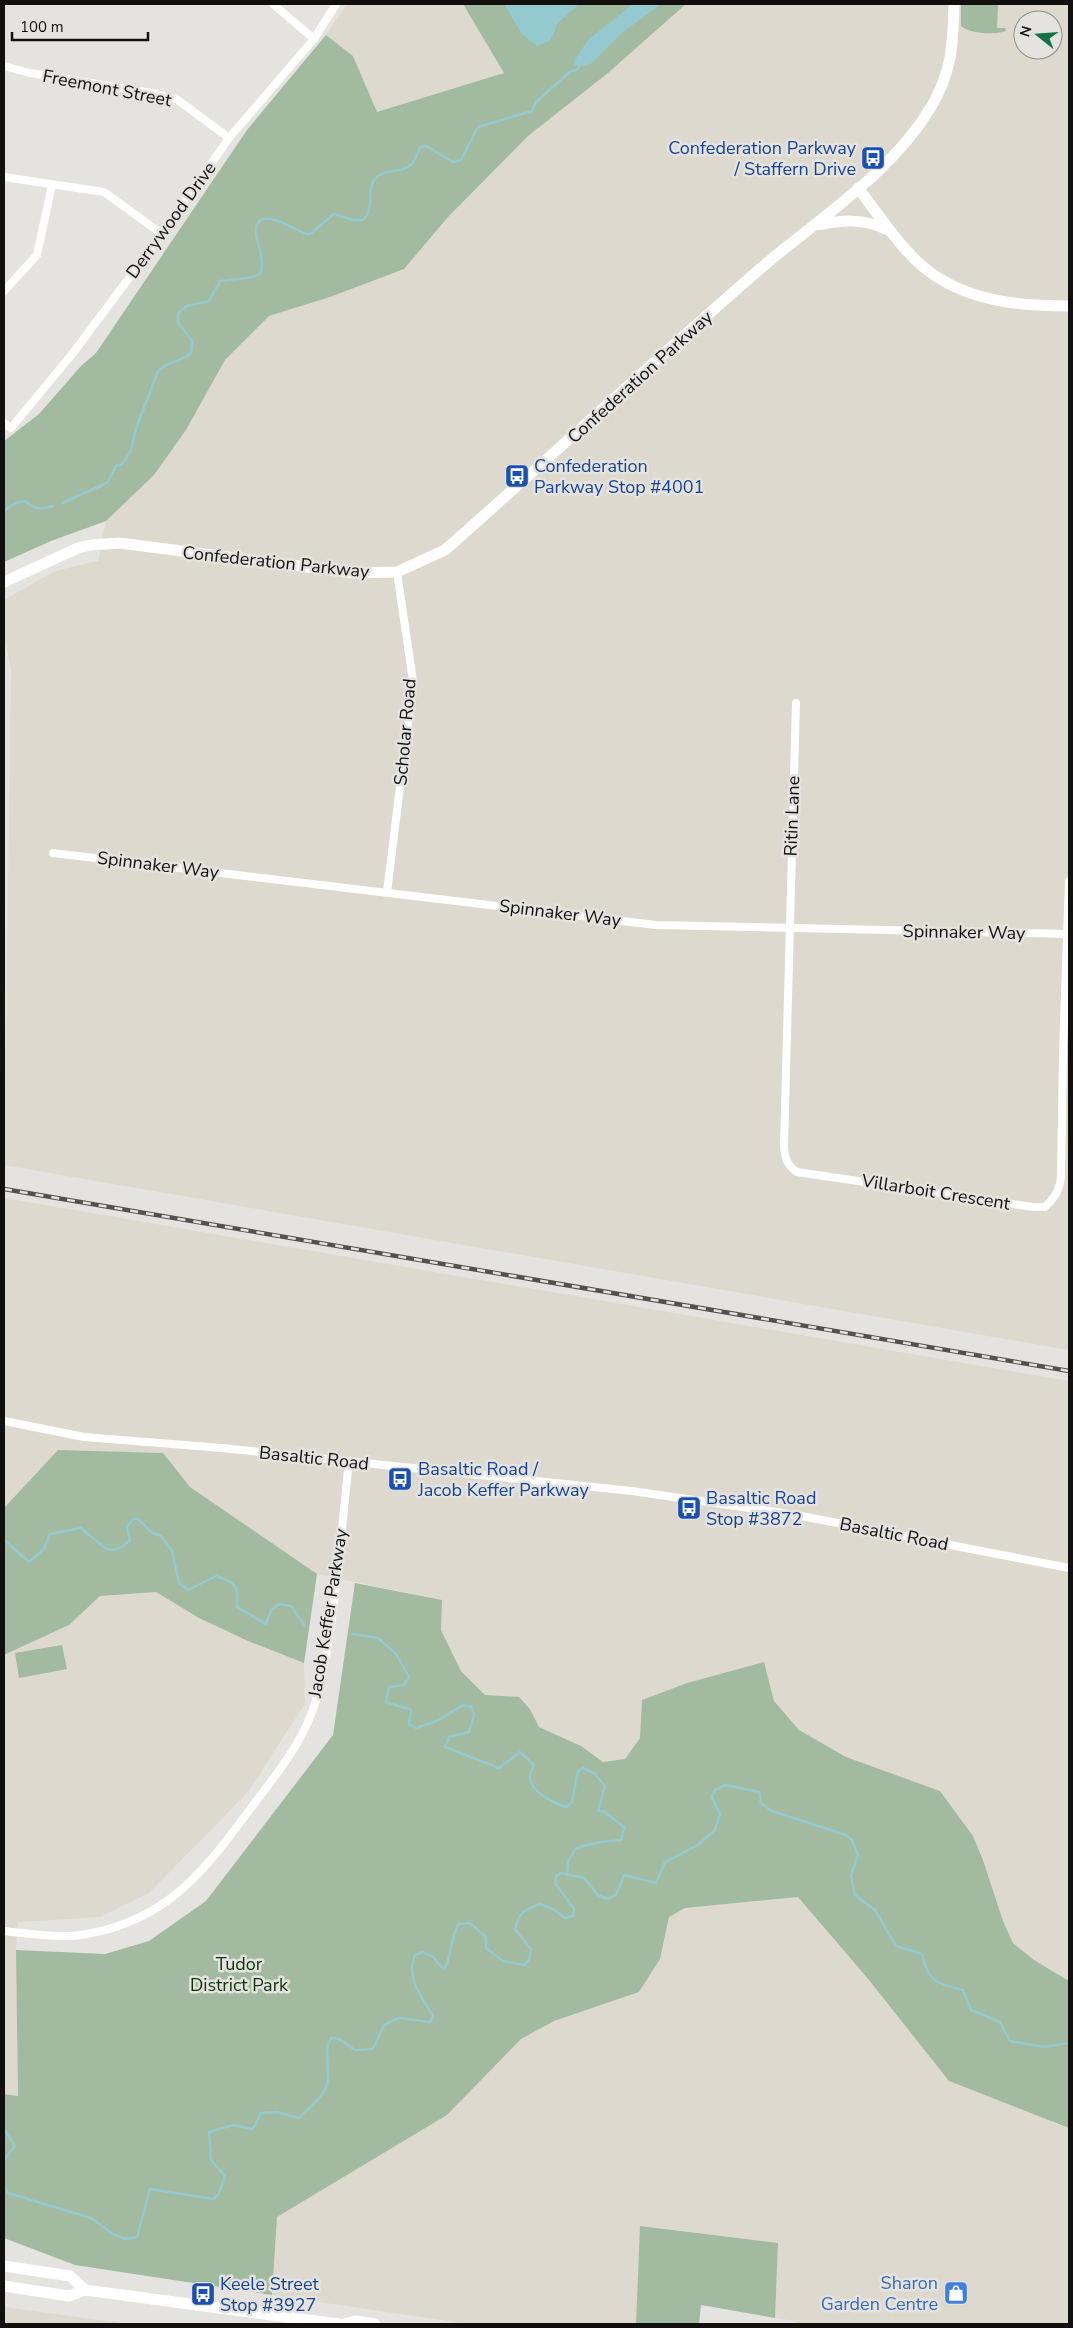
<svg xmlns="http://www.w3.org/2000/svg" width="1073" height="2328" viewBox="0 0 1073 2328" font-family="'Nunito Sans',sans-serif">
<rect width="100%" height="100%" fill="#e4e3df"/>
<path fill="#ddd9ce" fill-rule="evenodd" d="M347,4h116l42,69 -128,40 -24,-57 -27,-21z
M686,4h383v1346l-1065,-185 7,-496 -7,-35v-34l51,-29 43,-10 8,-40 48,-46 32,-45 39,-70 44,-44 61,-19 74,-28 44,-52 80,-81 80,-63zM1023,20h30v30h-30z
M4,1198l1065,183v600l-35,-21 -21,-17 -10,-22 -20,-61 -10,-24 -33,-45 -94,-34 -47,-27 -25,-29 -10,-39 -77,21 -45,17 -2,38 -15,21 -22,3 -22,-16 -42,-19 -9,-18 -11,-12 -34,-2 -24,-24 -20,-41 1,-30 -125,-26 -127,-87 -27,-34 -105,-3 -54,58z
M156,1592l43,26 49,23 56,22 1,41 -58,89 -98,100 -49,24 -82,5 -2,28 2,146 -14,-2v-439l65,-30 31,-29z
M798,1897l71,83 186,144 14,4v196h-272l-1,-3 -21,-3 3,-75 -137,-17 -5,98h-168l-196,-29 5,-78 170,-102 74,-76 33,-18 85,-29 21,-33 9,-42 16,-9z
M4,2307l125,17h-125z"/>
<path fill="#a2ba9f" d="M463,4h223l-78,69 -80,63 -80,81 -44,52 -74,28 -61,19 -44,44 -39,70 -32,45 -48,46 -55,20 -47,21v-121l35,-27 42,-48 15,-13 151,-223 79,-95 27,21 24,56 127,-39z
M961,4h37l-1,24h8l1,3c-11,4 -36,3 -45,-5z
M58,1450l105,3 27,34 127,87 -13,89 -56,-22 -49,-23 -43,-26 -56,4 -31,29 -65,30v-147z
M355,1583l87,17 -1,30 20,41 24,24 34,2 11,12 9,18 42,19 22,16 22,-3 15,-21 2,-38 45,-17 77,-21 10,39 25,29 47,27 94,34 33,45 10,24 20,61 10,22 21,17 35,21v147l-120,-47 -80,-101 -71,-83 -113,11 -16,9 -9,42 -21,33 -85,29 -33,18 -74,76 -170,102 -5,78 -197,-30 -71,-27v-144l14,2 -2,-146 89,4 44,-13 57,-40 127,-166z
M62,1645l5,24 -48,9 -4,-25z
M640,2226l138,17 -3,75 -74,-13 -2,19h-63z"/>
<path fill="#95c9d0" d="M504,4h75l-21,19 -8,18 -13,5 -15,-12z
M633,4h28l-39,29 -30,30 -10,4 -2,-2 -6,1v-5l14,-21z"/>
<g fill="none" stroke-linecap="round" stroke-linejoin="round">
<path stroke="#95c9d0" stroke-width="2.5" d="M62,503l45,-20 9,-17 6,-2 8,-12 8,-29 20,-52c9,-10 24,-9 33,-18l1,-12 -14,-19v-9l9,-7 22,-5 11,-20 34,-4 7,-4c4,-19 -5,-26 -5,-43 0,-25 40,-1 49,4h5l24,-20 19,6h10c13,-12 3,-32 12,-41 9,-11 26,-5 36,-14 4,-4 7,-13 9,-18l6,-1 27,16 8,-2 17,-33 54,-16 4,-9 35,-31 6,-1 4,-7
M4,513c4,-7 13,-11 21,-12 10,9 16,9 28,5
M4,1540l25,22 15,-13 6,-15 31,-6 25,21 8,1 8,-3 8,-7 -3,-13 6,-8h5l13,13 10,4 11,15 7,32 9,7 28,-14c21,8 22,8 21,31l29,17 5,-14 8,-6 12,2 14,20
M352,1634l26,4 18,16 13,23 -5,8 -15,2 -3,15 25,8 -2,14 7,4 23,-8 24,-15 9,2 2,8 -5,17 -20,5 -4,10 54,21 21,-16 14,13c-1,3 -4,8 -4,12 0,15 24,26 36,30l6,-5 6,-31 5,-3 11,5 11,13 -7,25h5l21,16 -3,13 -21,2 -24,6 -8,14 -1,11
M4,2129l11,17 -11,14
M4,2187l4,6 83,25 22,16 13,5 11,-2 13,-48 64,10 5,-6 6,-17 -14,-16 -2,-28 24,-7 20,4 8,-16 15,-1 23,6c8,-8 22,-19 27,-30 6,-17 -4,-36 5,-50l8,1 16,11 18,-1 11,-24 15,-7 31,4 3,-6c-11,-19 -28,-38 -18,-61l8,-3 10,5 11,13c9,-16 5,-30 15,-46l11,-1 16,14v11l17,13 21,4 5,-5 2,-11 -16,-20c3,-16 10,-19 24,-25l14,5 12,9 8,-2 1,-7 -19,-26 1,-7 5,-3 23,5 14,17 9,4 9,-4 8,-20 32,8 9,-21 33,-17 17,-15 5,-16 -8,-17 3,-7 11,-5 33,7 2,11 11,8 74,24 6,5 6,15 -7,21 4,19 20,15 21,36 26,8c6,29 15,29 41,36l8,20 29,12 10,19 34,6 25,-4"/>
<path stroke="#fff" stroke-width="8" d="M273,4l41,35
M4,66l26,7 128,21 20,6 51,38
M4,177l100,15 58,42
M4,291l33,-36 15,-70
M4,423l7,5 62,-75 89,-119 67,-96 85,-99 22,-35
M796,703l-12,443c1,13 3,19 13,26l236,35h12c10,-10 15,-17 16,-31l2,-125 6,-170
M53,853l603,72 413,9
M387,892l26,-211 -16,-109
M4,1421l80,16 138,11 410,43 159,23 278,54
M4,1931c26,3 56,8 83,3 84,-15 119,-66 167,-130 25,-33 52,-66 63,-107 19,-73 23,-159 32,-235"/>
<path stroke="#fff" stroke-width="11" d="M858,188c22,28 46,67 76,87 40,27 88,31 135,31
M816,225c27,-5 47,-7 72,5
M4,582l74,-34 13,-3 28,-2 235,30 43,-1 48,-22c108,-95 213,-193 322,-287 57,-48 125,-91 164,-156 21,-35 22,-63 23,-103
M4,2266l66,10 15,14
M4,2286l65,10 16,-6 254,34
M344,2324l11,-3 20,3"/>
<defs>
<path id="rail" d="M4,1189l1065,182"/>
</defs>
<use href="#rail" stroke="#52514f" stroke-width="4.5"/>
<use href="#rail" stroke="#e4e3df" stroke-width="2.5" stroke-dasharray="8" stroke-linecap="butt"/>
</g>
<defs>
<symbol id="bus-square" viewBox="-11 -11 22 22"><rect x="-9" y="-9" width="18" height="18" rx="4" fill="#1a4fb4" stroke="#e4e3df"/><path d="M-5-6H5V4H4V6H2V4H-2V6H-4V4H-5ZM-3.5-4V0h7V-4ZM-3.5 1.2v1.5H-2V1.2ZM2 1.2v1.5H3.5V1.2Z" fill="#fff"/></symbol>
<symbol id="shop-square" viewBox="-11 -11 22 22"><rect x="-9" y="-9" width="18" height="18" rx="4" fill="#3f7fe0" stroke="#e4e3df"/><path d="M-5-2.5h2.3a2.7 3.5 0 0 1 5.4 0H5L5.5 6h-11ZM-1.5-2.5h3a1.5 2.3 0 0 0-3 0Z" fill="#fff"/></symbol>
</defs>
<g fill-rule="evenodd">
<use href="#bus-square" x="859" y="144" width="28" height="28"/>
<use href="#bus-square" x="503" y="462" width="28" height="28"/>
<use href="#bus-square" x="386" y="1465" width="28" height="28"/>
<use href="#bus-square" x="675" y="1494" width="28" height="28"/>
<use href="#shop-square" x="942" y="2279" width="28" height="28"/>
<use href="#bus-square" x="189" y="2280" width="28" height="28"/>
</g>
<g text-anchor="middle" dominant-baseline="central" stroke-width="5" stroke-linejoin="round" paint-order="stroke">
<g font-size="18" fill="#11100f" stroke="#e4e3df">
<text transform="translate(107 88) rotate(11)">Freemont Street</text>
<text transform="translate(171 220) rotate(-54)">Derrywood Drive</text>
<text transform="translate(640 377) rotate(-42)">Confederation Parkway</text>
<text transform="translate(276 562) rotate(6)">Confederation Parkway</text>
<text transform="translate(405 732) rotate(-85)">Scholar Road</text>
<text transform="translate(792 816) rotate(-88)">Ritin Lane</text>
<text transform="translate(158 865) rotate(7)">Spinnaker Way</text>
<text transform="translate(560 913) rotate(7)">Spinnaker Way</text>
<text transform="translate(964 932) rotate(1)">Spinnaker Way</text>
<text transform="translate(936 1192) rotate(9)">Villarboit Crescent</text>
<text transform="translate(314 1458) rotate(6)">Basaltic Road</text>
<text transform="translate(894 1534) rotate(11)">Basaltic Road</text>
<text transform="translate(328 1613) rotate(-81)">Jacob Keffer Parkway</text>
</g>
<g font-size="18" fill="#164399" stroke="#e4e3df" text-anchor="start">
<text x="856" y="148" text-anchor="end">Confederation Parkway<tspan x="856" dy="21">/ Staffern Drive</tspan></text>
<text x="534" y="466">Confederation<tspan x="534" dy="21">Parkway Stop #4001</tspan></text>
<text x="418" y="1469">Basaltic Road /<tspan x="418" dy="21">Jacob Keffer Parkway</tspan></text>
<text x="706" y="1498">Basaltic Road<tspan x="706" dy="21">Stop #3872</tspan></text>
<text x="220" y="2284">Keele Street<tspan x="220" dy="21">Stop #3927</tspan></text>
</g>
<g font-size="18" fill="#0b3407" stroke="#e4e3df">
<text x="239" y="1964">Tudor<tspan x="239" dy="21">District Park</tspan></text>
</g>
<g font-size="18" fill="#366cbe" stroke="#e4e3df" text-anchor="end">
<text x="938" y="2283">Sharon<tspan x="938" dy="21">Garden Centre</tspan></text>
</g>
</g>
<rect width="1073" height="2328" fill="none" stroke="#11100f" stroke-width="10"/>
<g transform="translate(1038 35) rotate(287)"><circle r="24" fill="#e4e3df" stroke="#908f8c"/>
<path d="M0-4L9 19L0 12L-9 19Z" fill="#117248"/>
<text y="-8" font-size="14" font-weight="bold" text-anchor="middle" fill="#11100f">N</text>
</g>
<path d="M12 32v8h136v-8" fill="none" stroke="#11100f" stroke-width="2.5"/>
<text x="20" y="32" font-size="15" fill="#11100f" stroke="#e4e3df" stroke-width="4" paint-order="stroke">100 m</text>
</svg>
